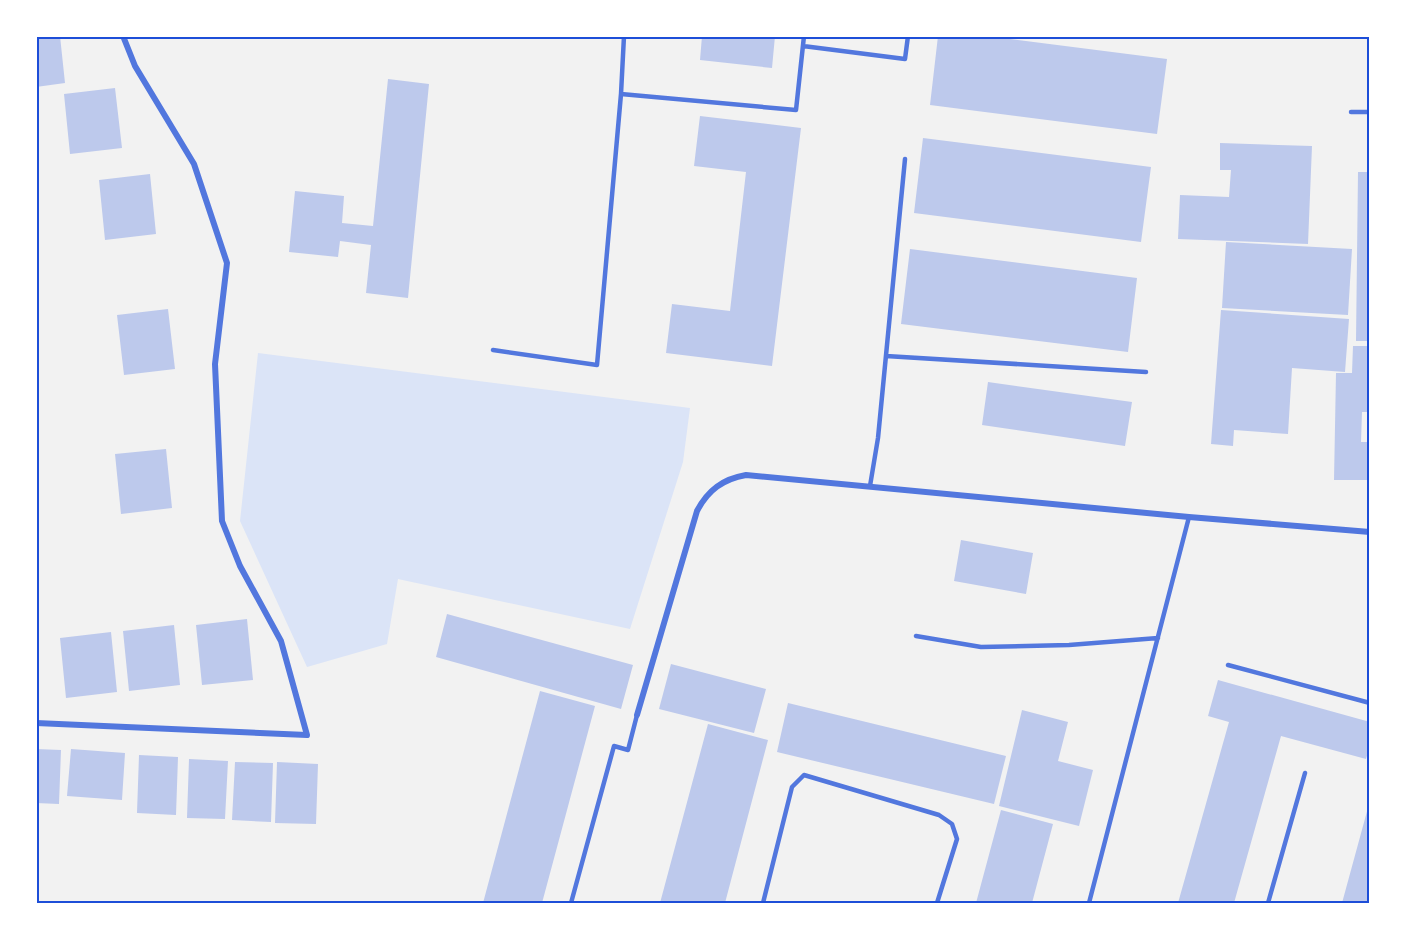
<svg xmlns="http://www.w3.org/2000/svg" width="1406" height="939" viewBox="0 0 1406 939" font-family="Rubik,sans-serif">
<rect width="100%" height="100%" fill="#f2f2f2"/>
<path fill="#dbe4f7" d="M258,353l432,55 -7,54 -53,167 -232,-50 -11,65 -80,23 -67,-146z"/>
<path fill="#bdc9ec" d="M36,36h24l5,47 -29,4z
M702,36h73l-3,32 -72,-8z
M938,36h49l180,23 -10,75 -227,-29z
M388,79l41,5 -21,214 -42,-5 5,-48 -31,-4 -2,16 -49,-5 6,-61 49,5 -2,27 31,3z
M115,88l7,60 -52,6 -6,-60z
M700,116l101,12 -29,238 -106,-13 6,-49 58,7 16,-139 -52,-6z
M923,138l228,29 -10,75 -227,-29z
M1220,143l92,3 -4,98 -130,-5 2,-44 49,2 2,-27h-11z
M1358,172h12v169h-14z
M150,174l6,60 -51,6 -6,-60z
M1226,242l126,7 -4,66 -126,-7z
M910,249l227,29 -9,74 -227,-28z
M168,309l7,60 -51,6 -7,-60z
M1221,310l128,9 -4,53 -53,-4 -4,66 -54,-4 -1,16 -22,-2z
M1353,346h17v66h-8l-1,30h9v38h-36l2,-107h16z
M988,382l144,20 -7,44 -143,-21z
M166,449l6,59 -51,6 -6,-60z
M961,540l72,13 -7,41 -72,-13z
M447,614l186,51 -12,44 -185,-52z
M247,619l6,61 -51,5 -6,-60z
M174,625l6,60 -51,6 -6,-60z
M111,632l6,60 -51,6 -6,-60z
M671,664l95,25 -12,44 -95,-24z
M1218,680l152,42v24l-4,13 -85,-23 -47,167h-56l51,-181 -21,-6z
M540,691l55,15 -53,197h-59z
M788,703l218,53 -12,48 -217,-52z
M1022,710l46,12 -10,39 35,9 -14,56 -80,-20z
M708,724l60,16 -43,163h-65z
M36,749l25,1 -2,54 -23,-1z
M71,749l54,4 -3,47 -55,-4z
M139,755l39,2 -2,58 -39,-2z
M189,759l39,2 -3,58 -38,-1z
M235,762l38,1 -2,59 -39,-2z
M277,762l41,2 -2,60 -41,-1z
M1369,804l1,99h-28z
M1001,810l52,14 -21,79h-56z"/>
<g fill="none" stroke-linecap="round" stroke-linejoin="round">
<path stroke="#5277de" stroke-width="4.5" d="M624,36l-3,58 175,16 8,-74
M803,46l102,13 3,-23
M1351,112h19
M493,350l104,15 24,-271
M886,356l260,16
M870,486l8,-48 27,-279
M916,636l65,11 88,-2 89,-7
M1228,665l142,38
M571,903l43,-157 14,4 9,-35
M763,903l29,-116 12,-12 135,40 13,9 5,15 -20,64
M1089,903l100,-386
M1268,903l37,-130"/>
<path stroke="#5277de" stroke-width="6" d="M637,715l60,-204c11,-21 26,-32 49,-36l443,42 181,15
M36,723l271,12 -26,-94 -41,-75 -18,-45 -7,-157 12,-101 -33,-99 -59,-98 -12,-30"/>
</g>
<rect width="1406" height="939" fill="none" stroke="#ffffff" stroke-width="75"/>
<rect x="38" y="38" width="1330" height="864" fill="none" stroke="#1d4ed8" stroke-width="2"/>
</svg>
